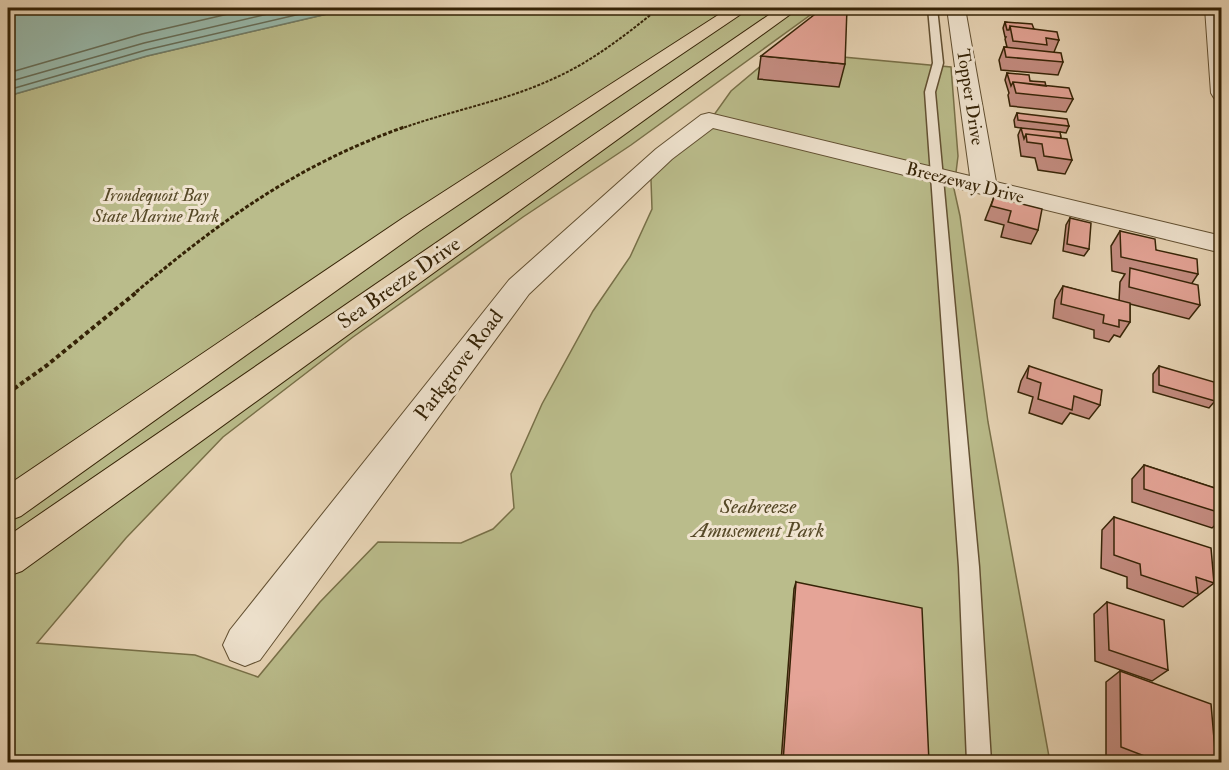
<svg xmlns="http://www.w3.org/2000/svg" width="1229" height="770" viewBox="0 0 1229 770" font-family="'IM FELL Double Pica',serif">
<rect width="100%" height="100%" fill="#e8d5b6"/>
<filter id="stains"><feTurbulence type="fractalNoise" baseFrequency=".00333" numOctaves="4"/><feColorMatrix values="0 0 0 0 .2 0 0 0 0 .09 0 0 0 0 .02 0 0 0 .5 -.17"/></filter>
<radialGradient id="worn" r=".72"><stop offset=".6" stop-color="#630" stop-opacity="0"/><stop offset="1" stop-color="#630" stop-opacity=".3"/></radialGradient>
<path fill="#babc8b" stroke="#787048" stroke-width="1.5" d="M353,8h467l-189,137 -108,72 -170,120 -130,100 -97,101 -89,105 158,12 63,22 62,-75 58,-60 83,1 32,-14 21,-21 -3,-34 31,-70 51,-93 37,-54 22,-48 -1,-29 5,-26 53,-32 22,-31 62,-52 54,-31 -4,49 108,10 7,89 -4,33 6,27 28,206 62,340h-1042v-666l139,-40z"/>
<path fill="#98b9ab" stroke="#707d69" stroke-width="1.5" d="M8,8h345l-206,48 -139,40z"/>
<g fill="none" stroke-linecap="round" stroke-linejoin="round">
<path stroke="#666e58" stroke-width="1.5" d="M8,73l134,-39 112,-26
M8,82l136,-39 149,-35
M8,90l138,-40 180,-42"/>
<defs>
<path id="service" d="M928,8h9l6,55 -8,29 44,475 12,195h-24l-8,-195 -34,-475 8,-29z"/>
<path id="minor" d="M947,8h18l31,174 226,54v17l-509,-125 -41,31 -143,135 -269,366 -15,6 -15,-6 -7,-15 7,-15 279,-350 147,-131 45,-34 8,-2 261,63z
M1205,8h17v91l-8,-1 -3,-5z"/>
<path id="primary" d="M729,8h21l-329,222 -400,286 -13,5v-36l395,-267z
M779,8h20l-777,563 -14,5v-40z"/>
</defs>
<use href="#service" stroke="#625032" stroke-width="3"/>
<use href="#minor" stroke="#625032" stroke-width="2"/>
<use href="#primary" stroke="#352306" stroke-width="2"/>
<path stroke="#352306" stroke-width="2" stroke-dasharray="3 1.5" stroke-linecap="butt" d="M400,129c52,-19 107,-28 157,-52 37,-17 70,-43 102,-69"/>
<path stroke="#352306" stroke-width="3" stroke-dasharray="4 2" stroke-linecap="butt" d="M136,292c87,-73 160,-126 268,-165"/>
<path stroke="#352306" stroke-width="4" stroke-dasharray="4.5 3" stroke-linecap="butt" d="M8,393l38,-27 92,-75"/>
<use href="#service" fill="#f0e4d0" fill-rule="evenodd"/>
<use href="#minor" fill="#f0e4d0" fill-rule="evenodd"/>
<use href="#primary" fill="#e8d5b6" fill-rule="evenodd"/>
</g>
<path fill="#c58d82" stroke="#352306" stroke-width="1.5" d="M1005,22l29,7 25,11 -5,12 9,10 -5,13 -57,-5 -2,-10 5,-13h3l-2,-8 1,-2h-1l-2,-9z
M761,56l84,8 -6,23 -81,-8z
M1007,73l39,13 27,13 -7,13 -56,-6 -2,-11 1,-2 -4,-13z
M1017,113l52,13 -3,7 -6,-1 1,6 11,22 -7,14 -27,-4 -3,-12 -14,-2 -3,-21 3,-7 -6,-1 -1,-7z
M994,197l44,33 -7,14 -30,-7 3,-12 -19,-5z
M1070,218l19,31 -5,7 -21,-5 3,-26z
M1120,231l36,19 42,24 -6,9 8,22 -11,14 -59,-15v18l-10,15 -6,-2 -5,7 -15,-4v-8l-41,-12 2,-18 8,-14 56,15 1,-19 5,-8 -13,-3 -1,-25z
M1029,366l71,39 -11,14 -19,-6 -8,11 -33,-11 4,-16 -15,-5 3,-11z
M1159,366l56,35 -6,7 -56,-16v-18z
M1144,465l77,25v30l-9,8 -80,-26v-23z
M1114,517l100,66 -31,24 -56,-19v-11l-26,-9 1,-38z
M796,582l133,180h-148l13,-173z
M1107,602l61,68 -16,11 -57,-20 -1,-47z
M1120,671l96,91h-95l-15,-6v-74z"/>
<path fill="#e5a497" stroke="#352306" stroke-width="1.5" d="M823,8h24l-2,56 -84,-8z
M1005,22l27,2 2,5 -24,-3 -1,4h-2z
M1010,26l47,6 2,8 -13,-2 1,7 -34,-4z
M1004,47l57,6 2,9 -57,-5z
M1007,73l22,2 1,6 15,1 1,4 -33,-4 -2,4z
M1013,82l56,6 4,11 -57,-6z
M1017,113l50,6 2,7 -51,-6z
M1021,128l39,4 1,6 -35,-4 -2,5z
M1026,134l41,5 5,21 -28,-4 -2,-12 -15,-2z
M994,197l48,12 -4,21 -30,-8 3,-11 -20,-5z
M1070,218l21,5 -2,26 -22,-5z
M1120,231l35,8 1,11 41,9 1,15 -77,-17z
M1130,268l68,17 2,20 -71,-18z
M1063,286l67,17v19l-11,-2v7l-16,-4 1,-8 -43,-11z
M1029,366l73,24 -2,15 -26,-9 -2,14 -34,-11 3,-16 -14,-5z
M1159,366l55,16 1,19 -56,-16z
M1144,465l77,25v23l-77,-24z
M1114,517l97,31 3,35 -18,-6 2,17 -57,-19 -1,-11 -26,-9z
M796,582l126,26 7,154h-146z
M1107,602l57,18 4,50 -59,-20z
M1120,671l91,33 5,58h-56l-39,-15z"/>
<g text-anchor="middle" dominant-baseline="central" stroke-width="6" stroke-linejoin="round" paint-order="stroke">
<g font-size="18" fill="#352306" stroke="#f0e4d0">
<text transform="translate(970 97) rotate(81)">Topper Drive</text>
<text transform="translate(965 183) rotate(14)">Breezeway Drive</text>
</g>
<g font-size="18" font-style="italic" fill="#564927" stroke="#f0e4d0">
<text x="156" y="195">Irondequoit Bay<tspan x="156" dy="21">State Marine Park</tspan></text>
</g>
<g font-size="21" fill="#352306" stroke="#f0e4d0">
<text transform="translate(399 283) rotate(-35)">Sea Breeze Drive</text>
<text transform="translate(459 365) rotate(-53)">Parkgrove Road</text>
</g>
<g font-size="21" font-style="italic" fill="#564927" stroke="#f0e4d0">
<text x="758" y="506">Seabreeze<tspan x="758" dy="24">Amusement Park</tspan></text>
</g>
</g>
<rect width="1229" height="770" fill="none" stroke="#e8d5b6" stroke-width="30"/>
<rect x="9" y="9" width="1211" height="752" fill="none" stroke="#352306" stroke-width="3"/>
<rect x="15" y="15" width="1199" height="740" fill="none" stroke="#352306" stroke-width="1.5"/>
<rect width="100%" height="100%" filter="url(#stains)"/>
<rect width="100%" height="100%" fill="url(#worn)"/>
</svg>
